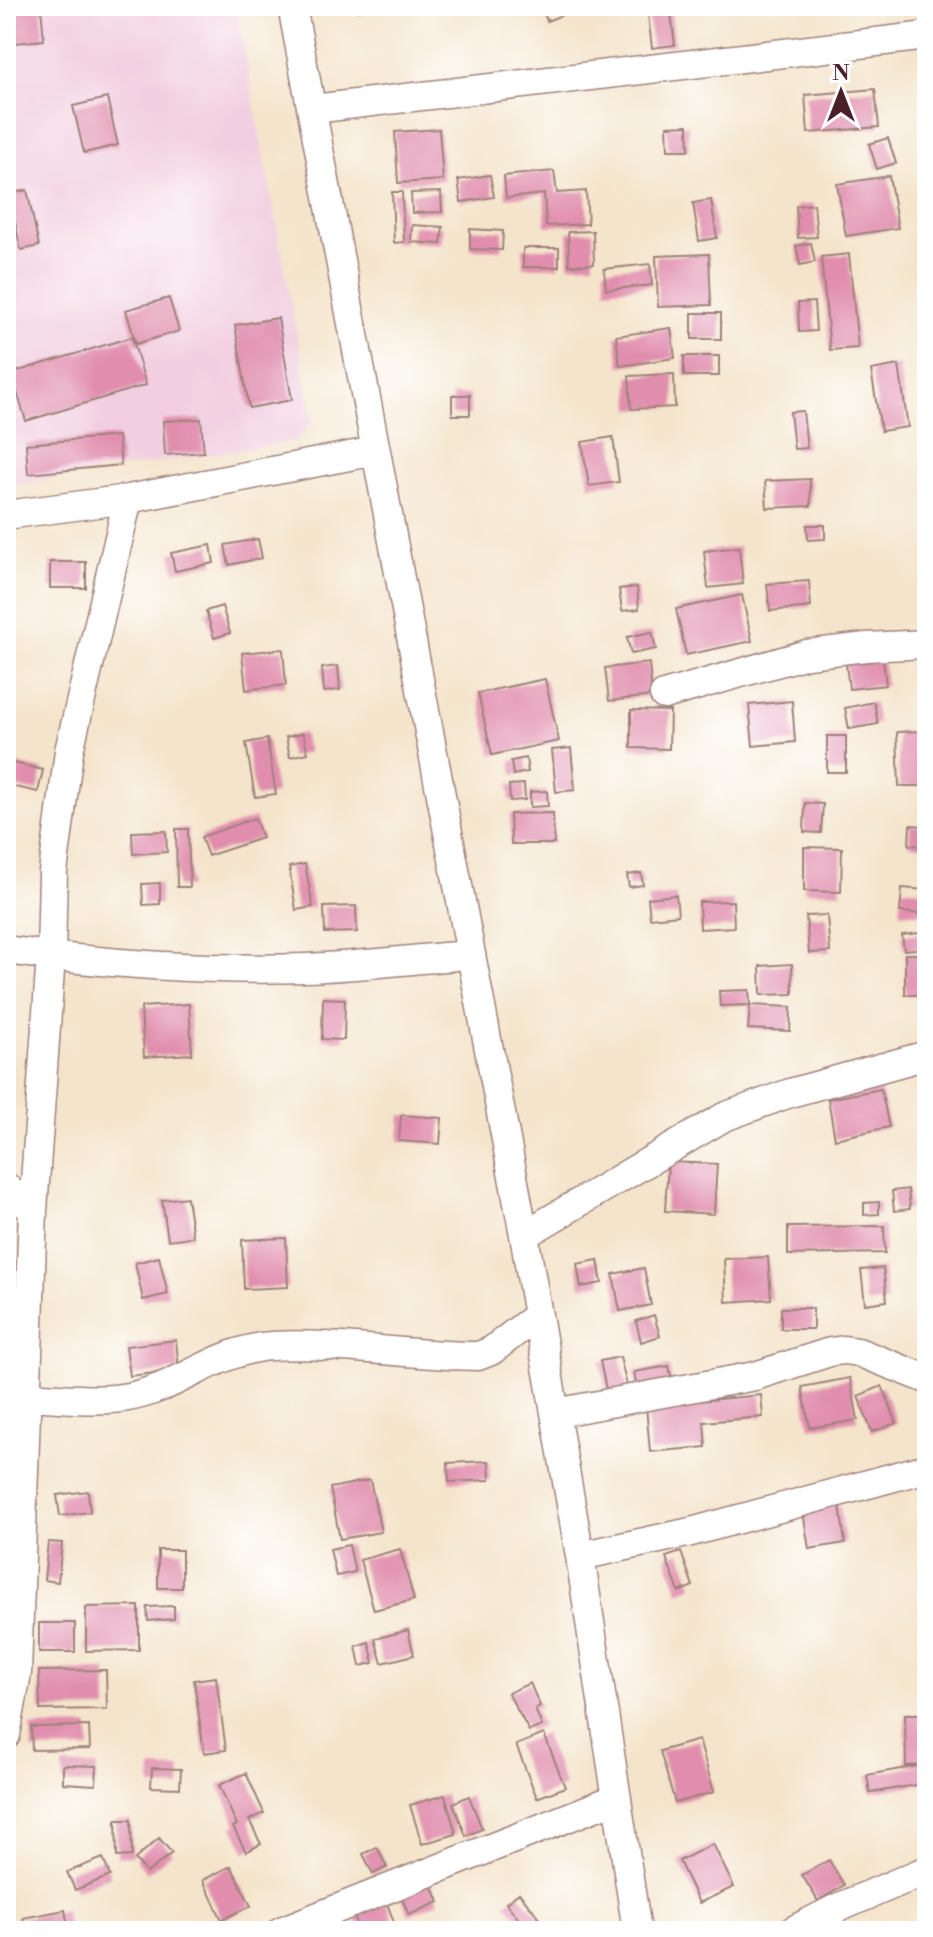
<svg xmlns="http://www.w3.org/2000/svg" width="933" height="1937" viewBox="0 0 933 1937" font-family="'Libre Bodoni',serif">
<rect width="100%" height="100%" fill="#fff"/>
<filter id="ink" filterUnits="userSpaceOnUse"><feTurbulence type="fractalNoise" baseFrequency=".0125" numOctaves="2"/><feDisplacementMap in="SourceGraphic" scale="16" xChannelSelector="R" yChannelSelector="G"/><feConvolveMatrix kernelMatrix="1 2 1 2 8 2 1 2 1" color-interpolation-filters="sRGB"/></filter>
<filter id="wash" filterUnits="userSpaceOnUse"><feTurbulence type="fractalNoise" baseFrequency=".006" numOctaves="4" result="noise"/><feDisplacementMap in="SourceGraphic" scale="32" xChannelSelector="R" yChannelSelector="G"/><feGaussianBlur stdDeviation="1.8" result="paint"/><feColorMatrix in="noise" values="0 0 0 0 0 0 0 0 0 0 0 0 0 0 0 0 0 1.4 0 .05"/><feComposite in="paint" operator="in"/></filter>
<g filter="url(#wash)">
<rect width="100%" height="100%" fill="#f4e4cb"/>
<path fill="#f2cfe0" d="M6,6h230l77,415 -17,20 -290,45z"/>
<g id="blocks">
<path fill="#e18eae" d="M6,6h35l3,34 -38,4z
M355,6h21v1l-19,4z
M541,6h43l-37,15z
M647,6h23l5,39 -23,3z
M875,89l4,38 -71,6 -3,-38z
M107,98l11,47 -34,8 -11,-47z
M688,125l1,25h-21l-1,-24z
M439,129l4,51 -45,3 -3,-51z
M888,138l8,25 -19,6 -8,-25z
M554,171l3,22 29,-2 2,33 -42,2 -2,-32 -38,4 -2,-22z
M490,175l4,22 -33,5 -3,-22z
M889,176l9,52 -52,8 -9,-52z
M27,190l12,56 -18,4 -12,-56z
M392,192h10l2,50 -10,1z
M441,192l1,20 -30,1 -1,-20z
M711,200l6,38 -18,3 -6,-38z
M814,204l3,33 -19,1 -2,-32z
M412,225l31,2 -2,17 -30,-2z
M470,229l33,2 -1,19 -32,-1z
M593,231l1,33 -25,1 -1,-33z
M811,243l4,19 -15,3 -4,-19z
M523,248h36v19h-36z
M709,254l2,51 -53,2 -2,-51z
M849,254l9,94 -28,2 -9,-93z
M650,264l2,21 -46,5 -2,-21z
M169,298l10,33 -43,13 -10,-34z
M814,302l2,29 -17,1 -1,-29z
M692,313h29v26h-29z
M278,318l14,82 -43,8 -14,-83z
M671,328l4,30 -55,8 -4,-30z
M132,337l14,48 -120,36 -14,-45 -6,2v-37l9,31z
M684,356h35v20h-35z
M899,365l9,62 -27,4 -10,-61z
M674,374l1,33 -44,2 -2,-33z
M452,395h18v20h-18z
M803,411l4,37 -13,1 -4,-37z
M201,419l3,33 -39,3 -2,-34z
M118,436l3,29 -93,9 -2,-30z
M613,437l6,45 -30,4 -7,-44z
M810,479l1,27 -44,2 -2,-27z
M807,525h18v14l-17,1z
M258,539l4,19 -33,7 -4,-20z
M211,545l3,18 -39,8 -4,-18z
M739,547l4,37 -35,4 -4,-37z
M50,562h36v26h-36z
M809,581l2,26 -41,4 -3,-27z
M637,587l2,22 -17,2 -3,-22z
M742,595l10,46 -66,14 -10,-46z
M222,606l8,27 -16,5 -8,-27z
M652,632l4,17 -25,5 -4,-17z
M283,649l3,36 -40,5 -4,-37z
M883,660l3,25 -37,4 -3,-25z
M649,663l3,33 -43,5 -4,-33z
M338,666l2,24 -16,2 -2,-24z
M545,679l14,62 -67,14 -14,-62z
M792,701l3,41 -42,4 -4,-41z
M874,702l4,22 -29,5 -4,-21z
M631,710l39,1 -1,38 -38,-1z
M926,731l1,55h-28l-2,-54z
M303,733l5,20 -18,4 -4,-20z
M827,736h19v36h-19z
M267,739l9,55 -21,3 -9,-54z
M571,748l4,42 -19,2 -4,-42z
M526,758l2,14 -15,3 -2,-14z
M6,761l37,9 -5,22 -32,-7z
M524,784l1,16 -15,1 -1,-16z
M547,791l1,15 -18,1v-15z
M805,803l18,1 -2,29 -17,-1z
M553,813l1,31h-43l-1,-30z
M255,818l7,20 -54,18 -7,-19z
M910,825l15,1 -1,20 -15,-1z
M176,829h12l2,58h-13z
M166,831l1,21 -34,2 -1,-22z
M804,847l38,1 -1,44 -37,-1z
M305,864l8,43 -17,3 -7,-43z
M641,873l2,12 -14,2 -2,-12z
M160,883v21l-17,1 -1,-21z
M902,888l24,2 -2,24 -24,-2z
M676,895l2,20 -28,3 -2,-20z
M733,901l1,26 -34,2 -1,-27z
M356,906l1,26 -32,1 -1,-26z
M827,915l3,37 -21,1 -3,-37z
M927,932v16l-23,2 -2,-15z
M905,954h22v41h-22z
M792,964l1,30 -32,1 -1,-29z
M749,990l1,15 -30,1 -1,-15z
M323,998l22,1 -1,41 -22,-1z
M189,1004l3,50 -48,3 -3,-50z
M750,1005l41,2 -1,24 -42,-2z
M881,1089l8,38 -54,12 -7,-40z
M401,1115l41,3 -2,26 -41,-3z
M668,1162l49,2 -3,50 -49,-3z
M908,1189l2,20 -16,2 -2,-20z
M187,1197l6,40 -25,3 -6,-40z
M879,1202v12l-15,1v-12z
M884,1226l1,27 -97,2v-28z
M286,1238l2,49 -44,2 -2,-49z
M159,1257l9,37 -25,6 -8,-37z
M768,1257l3,42 -45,3 -2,-43z
M598,1260l4,23 -21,4 -4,-23z
M644,1268l7,37 -31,6 -7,-37z
M883,1268l4,33 -22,3 -4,-34z
M781,1308h32v21h-32z
M654,1315l6,21 -19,6 -5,-21z
M176,1340l3,30 -49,6 -4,-30z
M620,1357l8,33 -21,4 -7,-33z
M669,1366l4,21 -35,6 -4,-21z
M850,1378l8,42 -48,8 -8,-41z
M882,1386l15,37 -25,9 -14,-36z
M761,1395l2,22 -59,5 2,25 -56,5 -4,-46z
M489,1461l1,19 -41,2 -1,-19z
M370,1480l11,52 -41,7 -10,-51z
M88,1491l2,21 -30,4 -3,-21z
M840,1505l5,38 -36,6 -6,-38z
M48,1542l14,1 -4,39 -14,-2z
M349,1545l6,27 -19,4 -6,-27z
M400,1549l14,51 -40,10 -14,-50z
M158,1550h24v38h-24z
M681,1552l12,34 -14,6 -13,-35z
M139,1606v44l-53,1v-44z
M174,1606v13l-26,2 -1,-14z
M39,1623h36v29h-36z
M408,1630l6,25 -32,8 -7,-24z
M369,1642l5,21 -14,3 -4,-20z
M106,1670l1,39 -67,1 -1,-39z
M216,1677l10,73 -22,3 -10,-73z
M530,1683l10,23 -5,3 7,17 -13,5 -21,-38z
M905,1714h17l5,69 -57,10 -3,-18 56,-10 -17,1z
M89,1726l1,23 -58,1 -1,-23z
M544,1734l21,53 -28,11 -21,-53z
M699,1740l15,52 -39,11 -15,-52z
M63,1765l34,1 -1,19 -33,-2z
M152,1768l29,1 -1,19 -29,-1z
M246,1773l18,40 -15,7 12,24 -15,8 -13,-25 4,-2 -18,-40z
M445,1795l11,39 -34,10 -12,-39z
M469,1796l13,33 -16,7 -13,-33z
M116,1820h15l1,36 -15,1z
M159,1838l13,15 -25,20 -12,-14z
M713,1844l21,43 -35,16 -20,-42z
M377,1847l10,20 -14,7 -10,-20z
M103,1858l7,18 -35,14 -8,-18z
M829,1860l15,25 -26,16 -16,-26z
M231,1866l20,40 -29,14 -19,-40z
M430,1880l9,22 -30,13 -10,-23z
M519,1893l20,24 -14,10 -19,-24z
M387,1903l10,28h-37l-6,-15z
M65,1910l4,21h-43l-3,-13z"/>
</g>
</g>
<g filter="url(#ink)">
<use href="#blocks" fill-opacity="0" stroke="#9f827b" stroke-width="2"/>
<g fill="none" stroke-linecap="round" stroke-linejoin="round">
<defs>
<path id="street" d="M292,6l232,1229 56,321 57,375
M313,109l614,-73
M6,515l122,-16 247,-48
M664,695l143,-41 59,-7 61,-3
M6,950c95,14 203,21 299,18 55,-2 110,-9 164,-13
M6,1187l27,23
M524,1235l200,-118 66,-24 137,-38
M6,1397c39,-3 84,7 122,0 50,-9 92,-48 143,-51 70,-4 138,10 207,10l13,-5 47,-36
M555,1413l200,-37 75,-24 14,-2 14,2 69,27
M580,1556l111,-24 236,-64
M6,1735l11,-62 16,-463 18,-254 2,-84 16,-121 59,-252
M281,1931l336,-133
M792,1931l41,-21 94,-40"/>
</defs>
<use href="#street" stroke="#9f827b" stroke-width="31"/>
<use href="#street" stroke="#fff" stroke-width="28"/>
</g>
</g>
<rect width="933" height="1937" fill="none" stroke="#fff" stroke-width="32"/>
<g transform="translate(841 92)" stroke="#ffffff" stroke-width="6" paint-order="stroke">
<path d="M0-6L14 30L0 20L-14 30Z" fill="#4a1f2b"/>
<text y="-12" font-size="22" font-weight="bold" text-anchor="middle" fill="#4a1f2b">N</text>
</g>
</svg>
